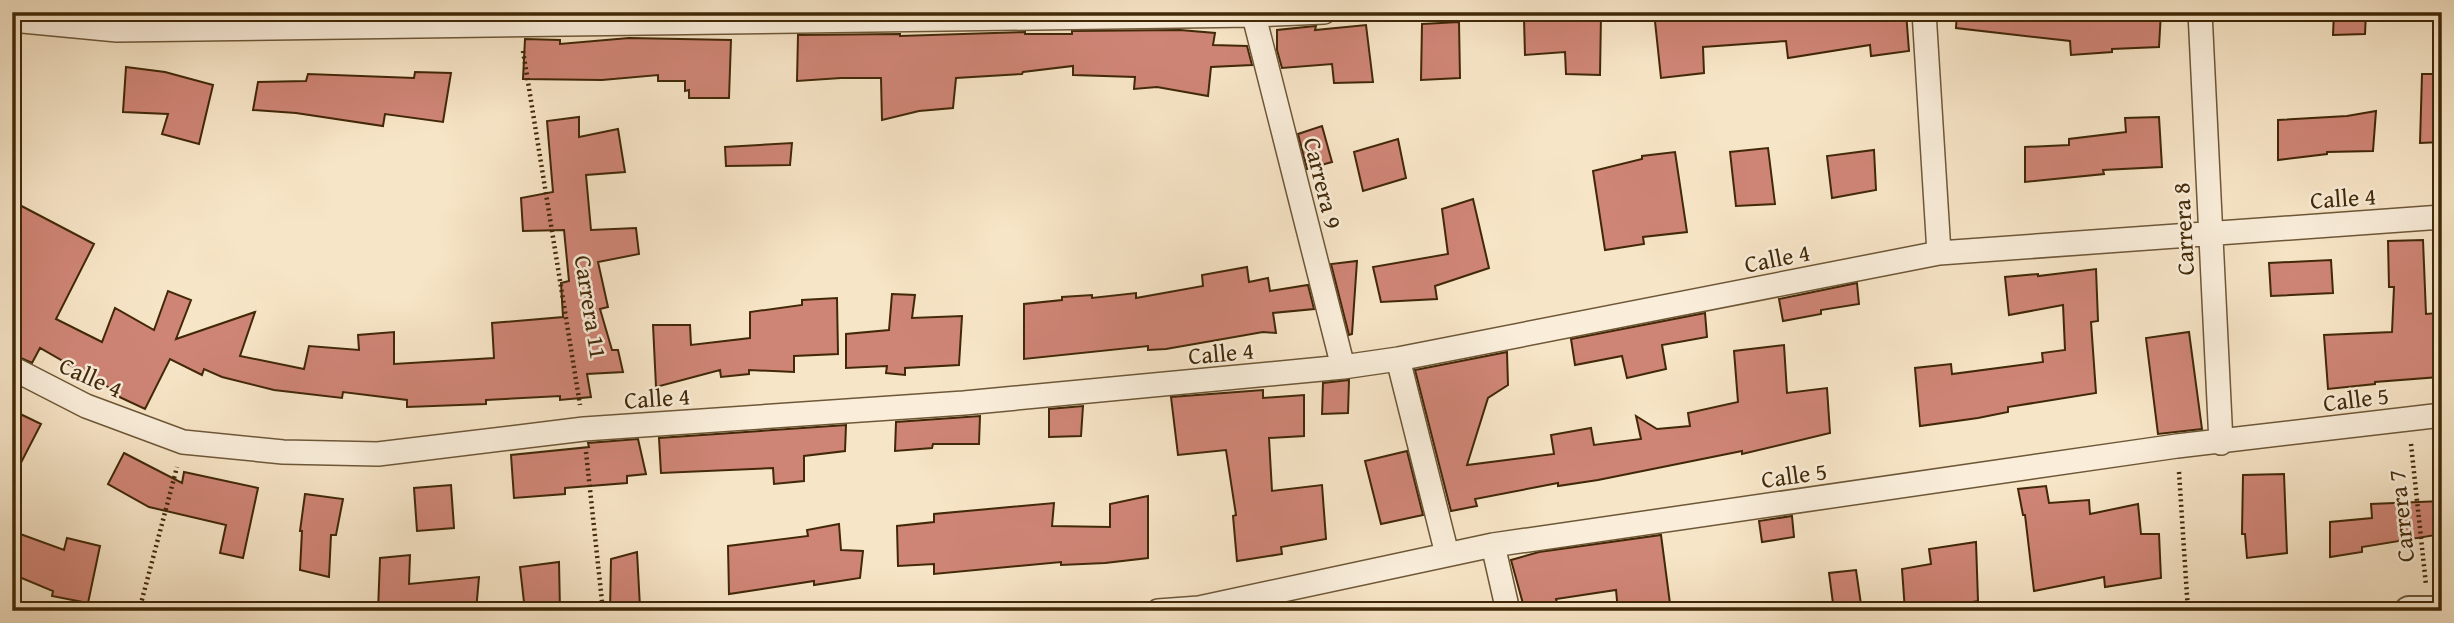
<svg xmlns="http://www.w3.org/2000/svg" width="2454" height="623" viewBox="0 0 2454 623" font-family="'Gentium Book Plus',serif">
<rect width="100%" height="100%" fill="#f7e5c7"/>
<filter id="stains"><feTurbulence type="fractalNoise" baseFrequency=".00286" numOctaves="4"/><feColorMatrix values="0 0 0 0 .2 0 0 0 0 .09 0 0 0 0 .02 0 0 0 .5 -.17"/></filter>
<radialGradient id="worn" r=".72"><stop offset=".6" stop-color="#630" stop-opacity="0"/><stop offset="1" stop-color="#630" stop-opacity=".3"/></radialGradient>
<path fill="#cf8576" stroke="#412807" stroke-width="2" d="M1654,12h252l3,39 -38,5 -1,-11 -82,13 -2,-17 -83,6 1,26 -43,5z
M1957,12h204l-2,35 -47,2v3l-41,3 -1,-14 -114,-13z
M2334,12h32l-1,22 -32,1z
M1559,14v3l42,-2 -1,60 -34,-1 -1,-22 -40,3 -1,-36z
M1459,22l1,56 -39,2 1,-56z
M1366,25l7,57 -39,1 -2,-19 -50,4 -5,-18v-20l39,-4 -1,4z
M1180,30l35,3 -2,12 34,1 5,19 -41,2 -3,29 -51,-9 -23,2 1,-12 -62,-2v-9l-50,6 -1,2 -66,4 -3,30 -34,3 -37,9 -1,-42h-40l-44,3 1,-46 102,-1v2l125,-4v2h47v-3z
M629,38l102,2 -2,58h-40v-8l-4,1v-10h-27v-6l-56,5 -79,-1 2,-40 35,1v4z
M126,67l39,5 48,13 -14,59 -37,-10 6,-20 -45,-2z
M415,72l36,1 -8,49 -58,-8 -2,12 -87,-13 -43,-3 5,-28 48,-1 2,-7 106,4z
M2422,74h20v68l-22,1z
M2376,111l-3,40 -46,1v2l-49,6v-40l69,-4z
M579,117v20l39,-8 7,43 -39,3 5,55 45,-2 3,26 -41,8 10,45 -8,2 12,41h6l5,22 -36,2 4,23 -31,3v-4l-74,4v4l-79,3v-7l-64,-8 -1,6 -68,-8 -52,-13 -18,-8 -2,6 -32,-16 -25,50 -32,-15 2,-3 -75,-43 -8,15 -20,-9v-153l82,43 -38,75 46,23 13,-34 39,22 14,-39 23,9 -15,39 79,-27 -15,44 64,13 5,-23 50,4 -1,-15 36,-3v32l100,-6 -2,-35 71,-6 -2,-34 8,-2 -5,-51 -41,1 -2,-33 32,-6 -6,-71z
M2159,117l3,50 -59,3 1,4 -79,8v-35l44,-2v-6l57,-7 -1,-14z
M1322,126l10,36 -25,7 -9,-35z
M1398,139l8,39 -43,13 -9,-39z
M792,143l-2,22 -64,1 -1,-19z
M1768,148l7,56 -39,2 -6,-54z
M1874,150l2,40 -44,8 -5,-42z
M1675,152l12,80 -44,5 1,7 -39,6 -12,-79 49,-12v-3z
M1473,199l16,69 -54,18 2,13 -56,3 -8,-35 75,-13 -6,-45z
M2423,240l3,74 12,-1 1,64 -64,5v2l-47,5 -4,-54 68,-3 2,-45h-5l-1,-46z
M2331,260l2,33 -62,3 -2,-33z
M1357,261l-5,73 -3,1 -18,-71z
M1247,267l2,15 19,-4 2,13 38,-6 6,24 -41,4 3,20 -13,-1 -97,17 -18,1v-4l-124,13v-55l38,-4v-3l30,-2v3l44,-5v5l67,-12 -1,-11z
M2096,269l2,52 -7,1 5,71 -88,14v5l-30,6 -58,8 -5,-58 36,-4 1,10 91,-12 -1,-9 23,-3 -2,-45 -54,10 -4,-38 33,-3v2z
M1857,283l2,21 -38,6v4l-38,7 -4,-22z
M892,294l23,1 -3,23 50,-2 -3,49 -54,3v7l-19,-2 1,-7 -41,2v-34l43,-4z
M837,298l1,56 -44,2v16l-45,-2v4l-28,3 -1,-7 -64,17 -3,-62h37l1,20 59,-7v-26l52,-7v-5z
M1705,313l2,24 -45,8 4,24 -39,9 -5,-22 -47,9 -4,-26z
M2189,332l13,97 -44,5 -12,-96z
M1784,345l3,48 40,-5 3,45 -88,21v-3l-144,29 -40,6v-3l-83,16 2,7 -26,5 -36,-141 92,-18 1,33 -20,13 -21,67 87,-11 -3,-19 40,-7 3,17 47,-6 -5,-23 21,13 33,-3 -2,-13 50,-11 -4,-51z
M1349,380l-1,33 -26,1 1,-31z
M1263,390v8l41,-3v41l-35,2 3,53 50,-6 4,54 -45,8 1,7 -45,7 -4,-45 3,-1 -10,-65 -48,5 -7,-58z
M1083,406l-2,30 -32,1v-28z
M12,410l29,14 -29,56z
M980,416l-1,28h-46l-1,4 -37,3 1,-29z
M846,425l-1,26 -41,5v25l-30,3 -1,-16 -112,5 -2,-35z
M638,439l8,35 -19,2v7l-62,5v6l-51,4 -3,-43 78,-8 -1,-4z
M1407,451l16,64 -42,9 -16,-63z
M124,453l58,30 2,-11 74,16 -15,70 -23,-5 6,-28 -77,-18 -41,-23z
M2284,474l3,79 -40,5 -2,-24h-3l1,-59z
M451,485l3,43 -37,3 -3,-43z
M2046,486l3,17 40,-3 1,14 48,-10 3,30h18l2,44 -56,9 -1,-10 -70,14 -9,-76h-2l-5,-26z
M305,494l38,5 -7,36h-5l-2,42 -29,-7 2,-39h-2z
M1148,496v62l-43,5 -44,2v-3l-127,12v-10l-36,2 -1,-40 37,-4v-8l120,-11 -2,23 58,1v-23z
M2442,501v33l-80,13v5l-32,5v-35l42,-4 -1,-14z
M1792,516l2,21 -32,5 -3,-21z
M839,524l2,26 22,1 -3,27 -46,7v-4l-85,13 -1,-48 80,-10 -1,-6z
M12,531l52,19 3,-12 33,8 -12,57 -36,-7 1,-5 -41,-17z
M1661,535l10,76h-53l-2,-21 -60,9 2,7 -17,5h-16l-14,-51 28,-8z
M1976,542l2,59 -56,10h-17l-3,-42 29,-5 -2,-15z
M637,552l3,55 -30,4 1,-52z
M410,555l-1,29 70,-7 -3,34h-98l2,-53z
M559,562l1,49h-35l-5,-44z
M1856,570l6,41h-28l-5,-38z"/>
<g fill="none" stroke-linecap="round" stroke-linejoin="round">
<defs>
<path id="minor" d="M1253,12l90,355
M1924,12l15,241
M2200,12l21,431
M12,20l105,10 1136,-15 71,-3
M1398,359l49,195
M12,368l74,38 97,36 100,10 95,2 206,-25 380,-26 379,-36 55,-8 541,-106 503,-36
M1493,545l15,66
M1158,611l41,-3 294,-63 684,-99 265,-31"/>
<path id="tertiary" d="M2409,611h33"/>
</defs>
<use href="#minor" stroke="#6e5737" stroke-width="26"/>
<use href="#tertiary" stroke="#6e5737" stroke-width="32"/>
<path stroke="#412807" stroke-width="4.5" stroke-dasharray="2 3.5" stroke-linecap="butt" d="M523,51l57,354
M2411,444l15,141
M586,452l17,159
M2179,472l9,139
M139,611l38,-144"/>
<use href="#minor" stroke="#faeedb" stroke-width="23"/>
<use href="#tertiary" stroke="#faeedb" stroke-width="28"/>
</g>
<g text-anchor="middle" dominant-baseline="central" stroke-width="5" stroke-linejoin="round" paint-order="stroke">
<g font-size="24" fill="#412807" stroke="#faeedb">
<text transform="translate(1323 183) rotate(76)">Carrera 9</text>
<text transform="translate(2343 198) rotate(-4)">Calle 4</text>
<text transform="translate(2183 229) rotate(-93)">Carrera 8</text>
<text transform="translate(1777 258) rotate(-11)">Calle 4</text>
<text transform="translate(591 307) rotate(81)">Carrera 11</text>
<text transform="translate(1221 353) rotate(-5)">Calle 4</text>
<text transform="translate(91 377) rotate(24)">Calle 4</text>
<text transform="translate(657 398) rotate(-4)">Calle 4</text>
<text transform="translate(2356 399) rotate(-7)">Calle 5</text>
<text transform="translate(1794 475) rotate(-8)">Calle 5</text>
<text transform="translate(2401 516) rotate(-96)">Carrera 7</text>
</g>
</g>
<rect width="2454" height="623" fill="none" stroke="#f7e5c7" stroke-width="42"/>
<rect x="14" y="14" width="2426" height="595" fill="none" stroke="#412807" stroke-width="3.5"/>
<rect x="21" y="21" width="2412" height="581" fill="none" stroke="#412807" stroke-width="2"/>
<rect width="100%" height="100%" filter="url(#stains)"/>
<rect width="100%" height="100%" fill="url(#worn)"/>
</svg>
